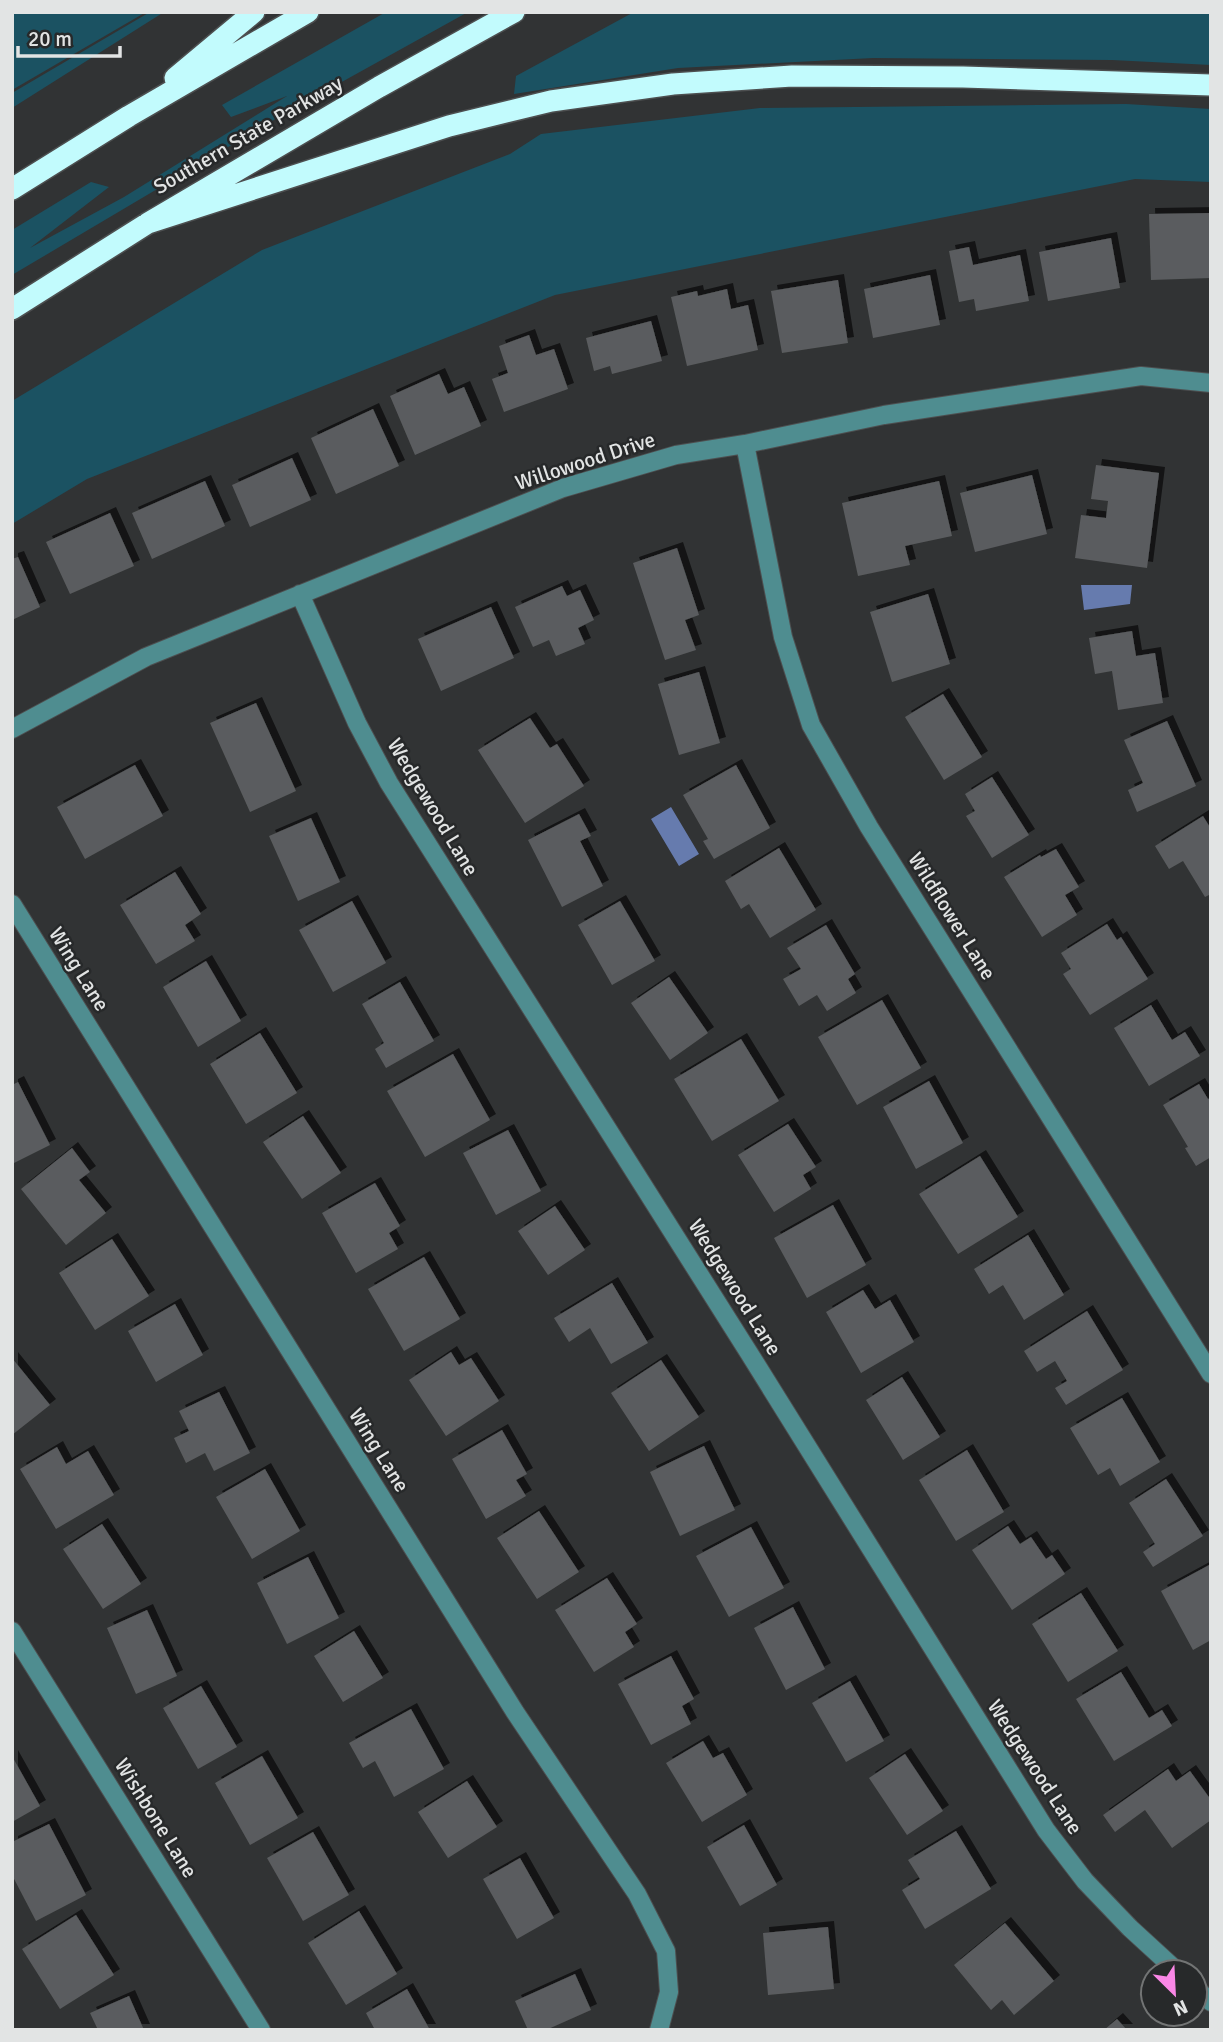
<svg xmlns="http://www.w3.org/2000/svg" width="1223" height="2042" viewBox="0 0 1223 2042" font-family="Signika,sans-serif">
<defs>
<filter id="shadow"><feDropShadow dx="6" dy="-6" stdDeviation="0" flood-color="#0009"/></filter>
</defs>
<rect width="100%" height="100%" fill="#313334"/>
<path fill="#1b5262" d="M12,12h134l-134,78z
M150,12h14l-152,96v-15z
M386,12h82l-184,102 -272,161v-45l79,-48 18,5 -79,61 94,-51 163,-101 -56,21 -9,-12z
M634,12h577v53l-99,-5 -239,-2 -195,10 -164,26 2,-18z
M1126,104l85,5v73l-76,-3 -580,116 -468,184 -75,45v-123l250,-151 248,-96 31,-20 219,-26z"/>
<path fill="#667bae" d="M1081,585h51l-2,19 -46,6z
M671,807l28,47 -20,12 -28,-47z"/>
<path fill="#5a5c5e" filter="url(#shadow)" d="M1211,213v65l-60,2 -2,-66z
M1111,238l9,50 -72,13 -9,-49z
M969,247l4,18 47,-10 9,46 -53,10 -2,-12 -15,3 -10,-51z
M930,275l10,50 -67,13 -9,-49z
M838,280l10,63 -66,10 -11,-62z
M727,289l4,20 17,-4 10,45 -71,16 -16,-69 26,-6 1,5z
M651,321l11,40 -50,13 -2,-8 -16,5 -8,-33z
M529,335l7,20 18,-6 14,40 -64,23 -12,-33 16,-6 -9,-27z
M439,374l9,20 16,-7 17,39 -66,29 -25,-59z
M373,409l26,57 -63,28 -25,-56z
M292,458l19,42 -61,27 -18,-42z
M1096,465l63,8 -12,95 -72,-10 6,-43 25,3 2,-17 -17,-2z
M1032,475l15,59 -72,18 -15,-59z
M205,481l20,45 -73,33 -20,-46z
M939,481l13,55 -47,10 5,19 -52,11 -16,-73z
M110,513l24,53 -64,28 -24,-52z
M677,548l22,67 -14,5 11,30 -31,10 -32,-97z
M18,557l22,50 -28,13v-61z
M562,586l5,10 13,-6 14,30 -16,8 7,16 -29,12 -7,-16 -16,7 -18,-40z
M928,594l22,70 -58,18 -22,-70z
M491,607l23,51 -73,33 -23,-52z
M1132,631l4,25 19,-3 8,50 -45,7 -6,-39 -17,3 -6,-36z
M699,672l21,71 -41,12 -21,-71z
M943,694l39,63 -38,23 -39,-63z
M256,703l40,88 -46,21 -40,-89z
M530,718l20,30 7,-4 27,42 -59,37 -47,-73z
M1167,721l29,65 -59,26 -9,-22 15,-7 -19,-43z
M135,765l28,51 -78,43 -28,-52z
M736,765l34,63 -56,31 -11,-18 5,-2 -25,-44z
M992,777l37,58 -37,23 -26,-42 9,-5 -10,-17z
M579,814l12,22 -11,5 23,45 -41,21 -34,-67z
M1203,816l8,13v65l-6,3 -22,-36 -14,8 -14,-23z
M311,818l29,64 -42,19 -29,-65z
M779,848l37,62 -46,28 -21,-34 -8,5 -16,-28z
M1056,849l23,38 -14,8 12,20 -35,22 -38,-60 36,-22 1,2z
M175,872l26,42 -16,11 10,16 -39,23 -36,-59z
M352,901l34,62 -53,29 -34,-62z
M620,901l35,60 -43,24 -34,-60z
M1107,924l10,16 4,-3 27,42 -58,36 -27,-41 8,-5 -10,-16z
M826,925l29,49 -7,5 8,14 -29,18 -10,-16 -18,11 -16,-27 18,-10 -14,-21z
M206,961l35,60 -43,26 -35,-60z
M669,977l39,56 -38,27 -39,-57z
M400,982l34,59 -48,27 -11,-19 9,-6 -22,-39z
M882,1000l39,68 -64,37 -39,-68z
M1151,1005l21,35 13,-8 15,24 -51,30 -35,-58z
M260,1033l37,60 -51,31 -36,-60z
M741,1039l38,62 -67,40 -38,-62z
M453,1054l37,66 -65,37 -38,-66z
M929,1081l34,62 -47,26 -33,-62z
M18,1082l32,63 -38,19v-79z
M1199,1084l9,15 3,-1v59l-15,9 -11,-18 3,-1 -25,-42z
M303,1116l38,57 -39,26 -39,-57z
M788,1124l28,43 -13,8 8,14 -37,23 -36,-57z
M508,1130l33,61 -45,24 -33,-62z
M72,1148l18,24 -11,8 27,33 -40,32 -45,-56z
M980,1156l38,61 -60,37 -39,-60z
M375,1183l25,43 -11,7 9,16 -42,24 -34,-60z
M833,1205l33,60 -59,33 -33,-60z
M555,1206l30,44 -37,25 -30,-44z
M1028,1235l36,60 -40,25 -21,-35 -14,9 -15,-25z
M112,1239l37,57 -54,34 -36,-57z
M424,1257l36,62 -56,32 -36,-62z
M612,1283l36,60 -37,21 -21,-36 -21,14 -15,-24z
M863,1290l12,19 15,-9 24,42 -53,31 -35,-61z
M175,1304l28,51 -47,27 -28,-51z
M1087,1311l36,59 -57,35 -11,-17 12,-7 -12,-20 -18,11 -13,-21z
M451,1352l8,13 12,-7 28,43 -53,35 -37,-56z
M12,1358l38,47 -38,30z
M661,1360l38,57 -50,34 -38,-58z
M902,1377l38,60 -37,23 -37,-60z
M219,1392l31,61 -36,18 -9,-18 -19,10 -12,-25 15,-7 -10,-20z
M1122,1398l38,64 -40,24 -10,-18 -12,7 -28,-47z
M502,1430l25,44 -11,6 10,16 -40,23 -34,-60z
M704,1446l31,64 -55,26 -30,-64z
M57,1447l9,17 22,-13 26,44 -58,34 -36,-60z
M967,1450l37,62 -48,29 -37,-61z
M265,1469l35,62 -48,28 -36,-62z
M1166,1479l37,57 -50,31 -10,-15 12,-8 -26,-41z
M539,1511l40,61 -42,27 -40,-61z
M102,1524l39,60 -38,25 -40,-60z
M1008,1526l12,18 11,-7 15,22 6,-4 13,19 -53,36 -40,-60z
M751,1527l33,61 -55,29 -33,-61z
M308,1557l31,61 -52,26 -30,-61z
M1211,1564v76l-18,10 -32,-59z
M607,1578l30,46 -12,8 9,15 -40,25 -39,-62z
M1081,1593l37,58 -50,31 -36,-58z
M793,1607l32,62 -39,21 -32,-62z
M147,1610l30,66 -41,18 -29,-66z
M354,1631l29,47 -40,24 -29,-46z
M671,1656l23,43 -12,7 9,18 -40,21 -33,-61z
M1121,1672l28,46 13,-8 10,16 -58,35 -38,-62z
M850,1681l34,60 -38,21 -34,-59z
M201,1686l36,61 -39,22 -35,-61z
M411,1709l33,60 -50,28 -19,-36 -12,7 -14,-25z
M703,1741l10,17 10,-5 24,42 -45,27 -36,-59z
M905,1754l38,57 -36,24 -38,-57z
M12,1756l28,50 -28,16z
M262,1756l36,62 -48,27 -35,-62z
M1168,1769l8,12 14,-10 21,29v20l-39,28 -27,-38 -30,22 -12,-17z
M467,1781l30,46 -49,31 -30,-46z
M49,1824l37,71 -50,26 -24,-46v-33z
M744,1825l33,60 -37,21 -33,-59z
M956,1831l35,58 -66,40 -23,-39 18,-11 -12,-19z
M313,1832l36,63 -46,26 -36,-63z
M520,1858l34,60 -37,21 -34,-60z
M359,1911l38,63 -51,31 -38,-62z
M76,1915l38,60 -54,34 -38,-60z
M1005,1923l49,58 -40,34 -12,-15 -11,10 -37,-45z
M828,1927l6,62 -66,6 -5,-62z
M575,1974l16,36 -45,20h-18l-13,-29z
M407,1989l23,41h-55l-9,-17z
M129,1996l15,34h-46l-8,-17z
M1117,2019l10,11h-23z"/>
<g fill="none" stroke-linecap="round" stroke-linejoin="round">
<defs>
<path id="minor" d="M745,444l38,193 28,88 58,102 342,547
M300,594l57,129 32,60 360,570 297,477 39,51 45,47 48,44
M12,729l134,-72 417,-169 113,-33 69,-11 139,-29 257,-39 70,7
M12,904l503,808 122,182 29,57 3,41 -10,38
M12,1631l249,399
M1195,1988l16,14"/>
<path id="highway" d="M175,78l79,-66
M12,189l117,-73 179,-104
M148,223l301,-97 102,-25 122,-17 119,-8 171,1 248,8
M12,309l136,-86 231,-136 135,-75"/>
</defs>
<use href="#minor" stroke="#4d4f50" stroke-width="20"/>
<use href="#highway" stroke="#4d4f50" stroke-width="24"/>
<use href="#minor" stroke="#4f8d90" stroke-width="18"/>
<use href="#highway" stroke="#c2fbfd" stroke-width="21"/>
</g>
<g text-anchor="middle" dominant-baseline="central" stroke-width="5" stroke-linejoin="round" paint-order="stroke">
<g font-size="21" fill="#e2e4e4" stroke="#27292a">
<text transform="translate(248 135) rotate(-30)">Southern State Parkway</text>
<text transform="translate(585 461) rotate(-18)">Willowood Drive</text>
<text transform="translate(433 807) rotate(59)">Wedgewood Lane</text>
<text transform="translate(952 916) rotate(58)">Wildflower Lane</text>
<text transform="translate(79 969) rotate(58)">Wing Lane</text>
<text transform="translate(735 1287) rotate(58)">Wedgewood Lane</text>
<text transform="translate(379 1450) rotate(58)">Wing Lane</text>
<text transform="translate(1035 1767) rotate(57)">Wedgewood Lane</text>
<text transform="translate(156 1818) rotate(58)">Wishbone Lane</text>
</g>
</g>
<rect width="1223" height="2042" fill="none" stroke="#e2e4e4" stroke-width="28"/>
<g transform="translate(1174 1993) rotate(156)"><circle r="33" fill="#27292a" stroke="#727474" stroke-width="2"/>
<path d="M0-5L12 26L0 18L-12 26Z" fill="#fa87e6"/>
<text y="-10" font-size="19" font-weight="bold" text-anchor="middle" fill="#e2e4e4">N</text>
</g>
<path d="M18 46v10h102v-10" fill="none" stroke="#e2e4e4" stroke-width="3.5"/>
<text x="28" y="46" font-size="21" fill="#e2e4e4" stroke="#27292a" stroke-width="5" paint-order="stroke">20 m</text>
</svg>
